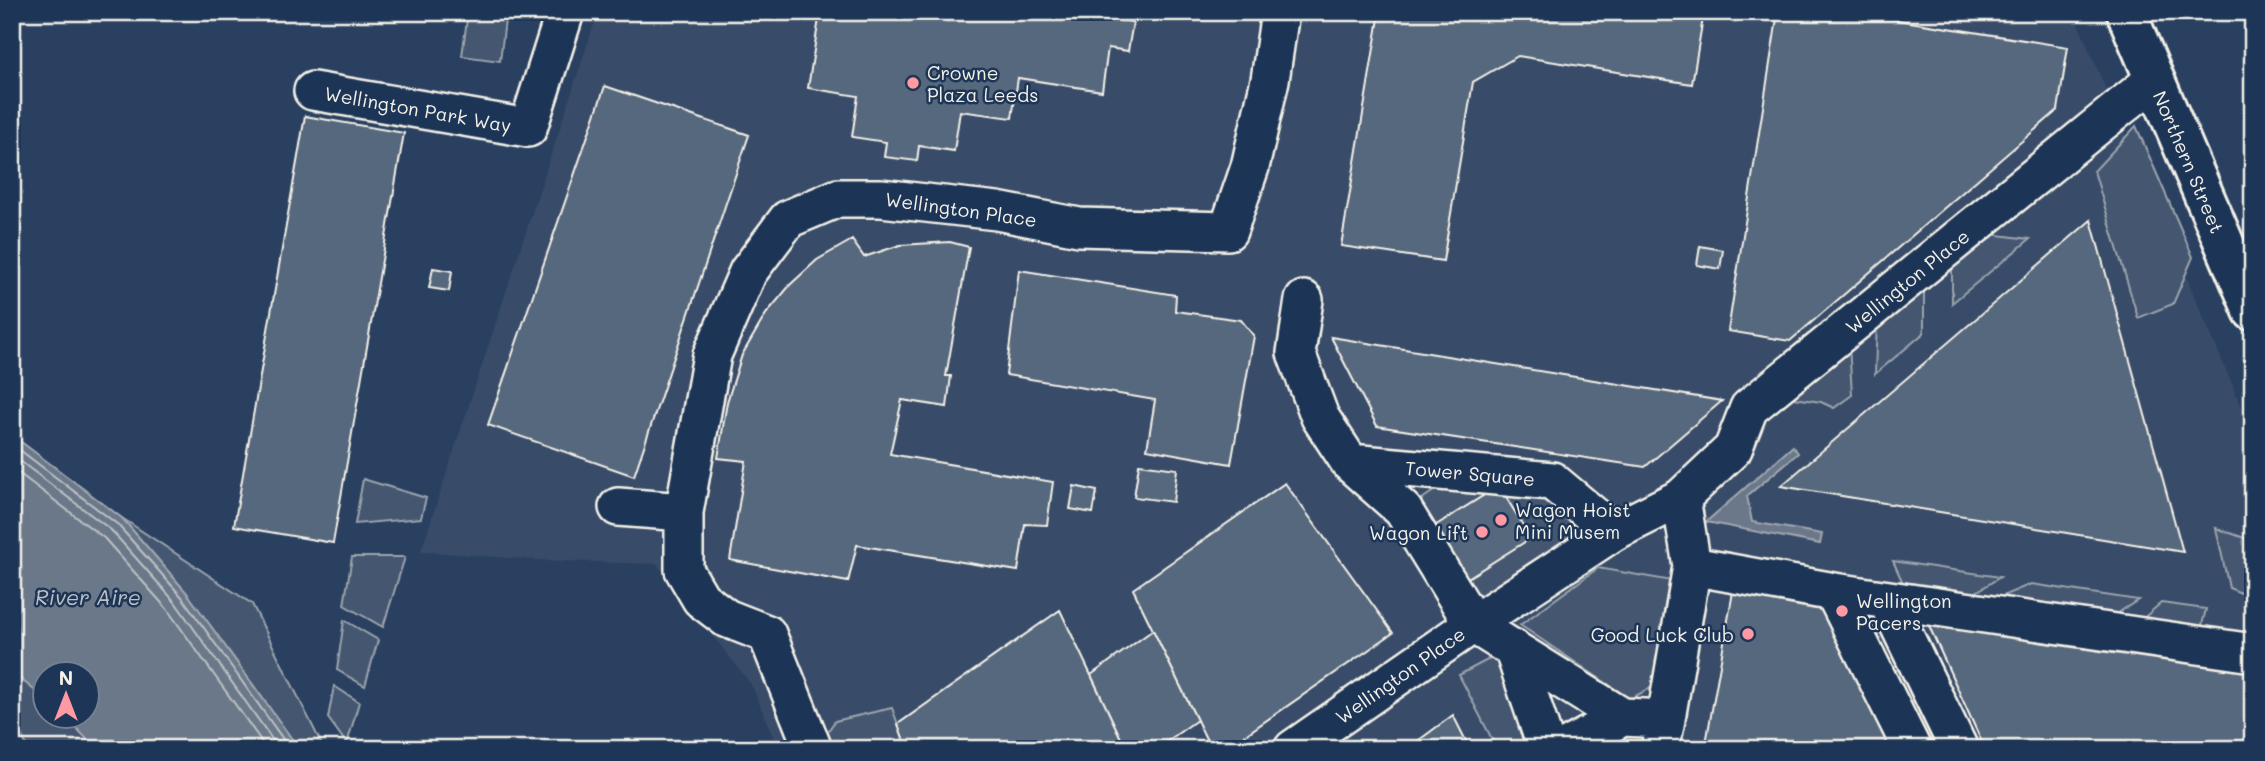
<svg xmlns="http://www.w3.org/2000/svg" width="2265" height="761" viewBox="0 0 2265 761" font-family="Mali,sans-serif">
<rect width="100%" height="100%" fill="#2a4060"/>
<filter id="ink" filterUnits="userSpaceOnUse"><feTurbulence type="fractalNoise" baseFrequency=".0143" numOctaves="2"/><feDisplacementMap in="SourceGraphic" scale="14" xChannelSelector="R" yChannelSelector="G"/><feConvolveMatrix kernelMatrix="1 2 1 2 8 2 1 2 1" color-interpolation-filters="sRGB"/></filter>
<g filter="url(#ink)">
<path fill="#374c69" d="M598,12h1475l180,421v316h-1475l-26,-63 -95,-122 -123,-4 -113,-9z"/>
<path fill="#445771" stroke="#9ca4ac" stroke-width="2" fill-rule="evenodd" d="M468,12h38l-6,49 -38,-5z
M2136,126l57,131 -20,47 -35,14 -44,-147z
M1981,233l49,6 -78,64v-46z
M1924,280v53l-49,41 2,-54z
M1849,344l3,51 -18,13 -13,-6 -33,-5z
M1453,478l97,11 34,53 -108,66 -57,-90 3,-19zM1499,487l32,51 -65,40z
M363,479l63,19 -5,20 -66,6z
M122,518l130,86 72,145h-25l-112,-156z
M2216,528l37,13v57l-24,-10z
M352,557h53l-22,70 -39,-22z
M1893,561l107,16 -27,17 -70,-11z
M1598,568l80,14 -20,102 -28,15 -110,-74z
M2031,584l107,16 -28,18 -115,-19z
M2161,603l45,6 -4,16 -18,8 -50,-7z
M344,620l34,20 -13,46 -28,-16z
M1493,657l15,19 27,73h-38l-38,-74z
M1911,663l39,86h-21l-37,-77z
M12,665l33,28 1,23h24l31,33h-72l-17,-30z
M334,686l25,16 -12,42 -19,-26z
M892,708l15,41h-85l-3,-5 16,-23z"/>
<path fill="#6a788a" stroke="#a1a8b0" stroke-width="2" d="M12,435l110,83 65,75 112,156h-202l-33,-33h24v-42h-42l-1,25 -33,-27z
M1793,446l5,7 -51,43 5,26 70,12 -2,10 -114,-22z"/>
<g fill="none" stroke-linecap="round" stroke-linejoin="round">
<path stroke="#bdc1c2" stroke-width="2" d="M12,444l105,80 65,73 108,152
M12,455l99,75 64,72 104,147
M12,468l92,70 63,71 100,140"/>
</g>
<path fill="#56677d" stroke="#f4f1e8" stroke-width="2" d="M820,12h292l-1,7 22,3 -5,29 -20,-3 -6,43 -84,-13 -6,40 -52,-7 -6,40 -35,-5 -2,15 -33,-4 2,-15 -34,-5 6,-41 -50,-8z
M1380,12h324l-12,72 -174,-28 -45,26 -30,179 -102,-15z
M1778,12h69l221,35 -10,63 -268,231 -62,-10z
M605,86l144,49 -115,341 -146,-51z
M305,116l99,17 -71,410 -99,-17z
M2091,220l92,332 -402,-66z
M852,240l12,17 36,-12 50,-3 19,5 -23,129h5l-4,31 -45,-7 -12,54 163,28 -6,43 -22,-1 -7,47 -161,-26 -9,37 -118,-22 16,-99 -28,-3 9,-56 15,-47 24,-41 25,-30 26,-24z
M1700,246l23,4 -3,19 -23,-4z
M433,268l19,3 -3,20 -20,-3z
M1019,270l157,25 -1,16 66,9 13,16 -23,128 -84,-15 8,-49 -149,-25z
M1331,337l391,64 -77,66 -268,-41z
M1139,464l38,5 -4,33 -39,-5z
M1285,483l108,150 -168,116h-14l-78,-160z
M1074,486l23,5 -4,22 -23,-4z
M1499,486l32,52 -65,41 -33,-52z
M1734,586l95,13 68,150h-192z
M1060,610l66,139h-219l-9,-25z
M1924,615l329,55v69l-22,10h-246z
M1153,630l44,90 -41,29h-30l-35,-74z
M1453,715l17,34h-63z"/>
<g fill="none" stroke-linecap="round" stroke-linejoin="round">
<defs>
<path id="street" d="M313,91l215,37 37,-116
M1304,300l-8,53 24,64 30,46 53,47 70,114 149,93 44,2 -6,30
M1350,463l202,18 61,51
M618,507l66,5
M1692,566l142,26 419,61
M1834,592l78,157
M1887,600l72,149
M1513,648l34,101
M1666,719l26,-153 -11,-68
M813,749l-46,-115 -41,-16 -25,-19 -17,-29v-58l28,-157 36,-83 40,-53 50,-21h43l116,13 82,16 149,4 22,-64 20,-87 10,-68
M1293,749l180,-125 140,-92 68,-34 52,-49 16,-41 405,-328
M1564,749l58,-32"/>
<path id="secondary" d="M2126,12l127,299"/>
</defs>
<use href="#street" stroke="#f4f1e8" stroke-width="42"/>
<use href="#secondary" stroke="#f4f1e8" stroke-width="44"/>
<use href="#street" stroke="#1d3557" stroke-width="37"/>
<use href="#secondary" stroke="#1d3557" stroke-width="38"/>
</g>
</g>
<g fill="#ff9aa2" stroke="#1d3557" stroke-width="2.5">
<circle cx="913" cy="83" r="7"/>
<circle cx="1501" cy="520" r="7"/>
<circle cx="1482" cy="532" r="7"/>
<circle cx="1842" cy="611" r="7"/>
<circle cx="1748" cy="634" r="7"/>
</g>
<g text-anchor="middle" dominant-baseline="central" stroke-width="5" stroke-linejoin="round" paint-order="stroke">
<g font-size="19" fill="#f4f1e8" stroke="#1d3557" text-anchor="start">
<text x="927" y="72">Crowne<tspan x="927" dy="22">Plaza Leeds</tspan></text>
<text x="1515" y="509">Wagon Hoist<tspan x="1515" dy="22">Mini Musem</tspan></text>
<text x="1468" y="532" text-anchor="end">Wagon Lift</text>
<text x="1856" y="600">Wellington<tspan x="1856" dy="22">Pacers</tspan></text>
<text x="1734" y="634" text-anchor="end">Good Luck Club</text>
</g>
<g font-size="19" fill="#f4f1e8" stroke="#1d3557">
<text transform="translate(418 109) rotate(10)">Wellington Park Way</text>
<text transform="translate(2189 162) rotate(67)">Northern Street</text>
<text transform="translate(961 209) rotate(8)">Wellington Place</text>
<text transform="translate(1907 281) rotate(-39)">Wellington Place</text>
<text transform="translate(1470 473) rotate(5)">Tower Square</text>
<text transform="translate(1400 675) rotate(-35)">Wellington Place</text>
</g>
<g font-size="21" font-style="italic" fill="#bdc1c2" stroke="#1d3557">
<text x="88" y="596">River Aire</text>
</g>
</g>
<rect width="2265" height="761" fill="none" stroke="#1d3557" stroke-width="42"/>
<rect x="21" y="21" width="2223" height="719" fill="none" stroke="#f4f1e8" stroke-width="2.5" filter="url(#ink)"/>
<g transform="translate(66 695)"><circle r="33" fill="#1d3557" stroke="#738091" stroke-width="2"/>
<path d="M0-5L12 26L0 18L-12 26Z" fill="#ff9aa2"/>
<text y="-10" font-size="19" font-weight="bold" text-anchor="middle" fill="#f4f1e8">N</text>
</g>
</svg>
